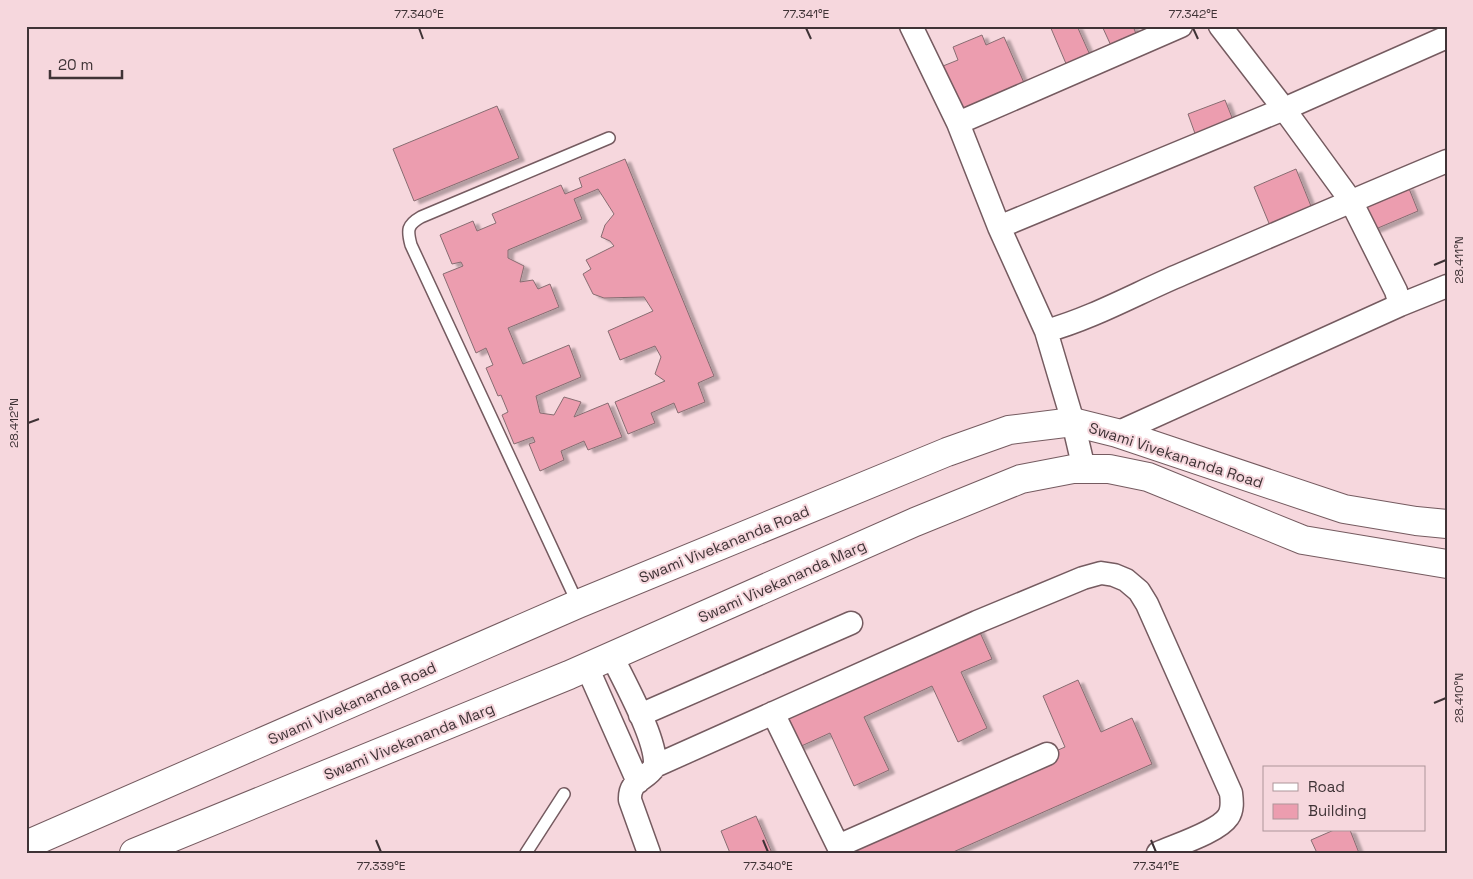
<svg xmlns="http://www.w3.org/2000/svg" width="1473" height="879" viewBox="0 0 1473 879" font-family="'Space Grotesk',sans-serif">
<defs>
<filter id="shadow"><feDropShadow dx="5.5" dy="3" stdDeviation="1" flood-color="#0004"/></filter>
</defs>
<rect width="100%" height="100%" fill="#f6d7dd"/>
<path fill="#ec9daf" stroke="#876c71" filter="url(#shadow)" d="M1050,26h27l13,29 -23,11z
M1102,26h31l5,13 -25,11z
M982,35l4,10 18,-8 21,48 -62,26 -20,-45 15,-6 -5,-13z
M1225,100l10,25 -38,14 -9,-25z
M497,106l22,52 -105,43 -21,-52z
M625,159l89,217 -16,7 7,19 -27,11 -4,-10 -23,10 4,10 -27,11 -13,-32 50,-21 -10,-7 6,-17 -6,-11 -35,14 -12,-29 45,-20 -9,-14 -40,1 -11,-4 -10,-20 8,-5 -5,-9 28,-14 -4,-5 -9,-4 4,-12 9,-11 -16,-25 -24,10 8,20 -74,31v8l16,8 -4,16 13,-2 5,9 12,-5 9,23 -51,21 15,36 46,-19 12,32 -45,19 4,17 14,2 10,-18 17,5 -7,15 34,-14 14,34 -34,13 -4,-9 -23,10 3,9 -24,11 -11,-27 6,-2 -2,-5 -19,7 -12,-29 6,-3 -7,-17 -3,1 -12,-28 7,-3 -7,-17 -10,5 -33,-79 20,-8 -2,-4 -9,2 -12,-29 33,-14 4,10 19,-8 -4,-9 69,-29 4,9 17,-7 -3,-9z
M1296,169l19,47 -42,17 -19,-46z
M1408,186l10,25 -47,20 -11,-25z
M978,628l14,31 -31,13 26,56 -29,14 -26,-56 -68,31 25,53 -35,16 -24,-53 -33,15 -14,-30z
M1078,680l23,52 31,-14 20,46 -201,89h-126l240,-106 -22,-51z
M756,816l16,37h-42l-9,-22z
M1334,830h16l9,23h-42l-6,-13z"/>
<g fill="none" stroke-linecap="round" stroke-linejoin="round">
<defs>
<path id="service" d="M578,604l-167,-359c-4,-15 -4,-20 10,-28l188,-79
M526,853l38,-59"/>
<path id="minor" d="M911,26l47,97 41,104 47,104 27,91 11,47
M1220,26l64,83 67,92 45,90 4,14
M958,123l223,-97
M999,227l285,-118 163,-72
M1046,331c47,-13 91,-38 136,-57 88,-38 176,-76 265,-113
M1117,433l283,-128 47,-19
M612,656c12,26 45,83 43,110
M587,667l51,115
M773,713l65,133 209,-92
M640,715l211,-92
M649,853l-19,-53c-1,-21 16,-19 25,-34l322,-144 106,-44 18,-5 13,2 12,5 13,11 8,13 84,189c1,8 2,17 -3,24 -10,15 -52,28 -70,36"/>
<path id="tertiary" d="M26,845l552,-241 369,-152 62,-22 64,-8 44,11 227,76 72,12 31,3
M134,853l435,-178 346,-153 106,-43 52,-10h36l39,8 155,63 144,24"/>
</defs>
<use href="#service" stroke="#755b60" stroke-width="14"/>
<use href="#minor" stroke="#755b60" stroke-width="25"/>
<use href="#tertiary" stroke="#755b60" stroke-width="30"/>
<use href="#service" stroke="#fff" stroke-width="11"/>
<use href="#minor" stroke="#fff" stroke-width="22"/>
<use href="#tertiary" stroke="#fff" stroke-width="28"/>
</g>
<path fill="none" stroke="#3f3336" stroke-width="2" d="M419,28l4,11M806,28l5,11M1193,28l5,11M1434,265l12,-5M28,423l11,-4M1434,703l12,-5M376,840l5,12M763,840l5,12M1151,840l5,12"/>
<g text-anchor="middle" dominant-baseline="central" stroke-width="4" stroke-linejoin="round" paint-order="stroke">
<g font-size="15" fill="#3f3336" stroke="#f6d7dd">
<text transform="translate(1176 455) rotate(18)">Swami Vivekananda Road</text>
<text transform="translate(724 544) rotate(-22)">Swami Vivekananda Road</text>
<text transform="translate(782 581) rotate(-24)">Swami Vivekananda Marg</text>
<text transform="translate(352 703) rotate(-24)">Swami Vivekananda Road</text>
<text transform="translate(409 741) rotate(-22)">Swami Vivekananda Marg</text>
</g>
</g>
<rect width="1473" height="879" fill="none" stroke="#f6d7dd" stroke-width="55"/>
<rect x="1263" y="766" width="162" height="65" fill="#f6d7dd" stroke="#ad959a"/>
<rect x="1273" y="783" width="25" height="8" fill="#ffffff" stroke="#ad959a"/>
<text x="1308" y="792" font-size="15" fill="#3f3336">Road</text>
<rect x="1273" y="804" width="25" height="15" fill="#ec9daf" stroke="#ad959a"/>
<text x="1308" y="816" font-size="15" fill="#3f3336">Building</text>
<path d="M50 70v8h72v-8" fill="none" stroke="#3f3336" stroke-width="2.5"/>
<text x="58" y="70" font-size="15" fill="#3f3336" stroke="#f6d7dd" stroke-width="4" paint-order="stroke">20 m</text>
<rect x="28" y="28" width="1418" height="824" fill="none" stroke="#3f3336" stroke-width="2"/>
<g font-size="12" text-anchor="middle" fill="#3f3336">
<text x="419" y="18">77.340°E</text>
<text x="806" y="18">77.341°E</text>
<text x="1193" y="18">77.342°E</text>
<text transform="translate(1459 260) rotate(-90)" y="4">28.411°N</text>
<text transform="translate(14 423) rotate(-90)" y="4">28.412°N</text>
<text transform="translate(1459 698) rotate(-90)" y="4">28.410°N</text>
<text x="381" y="870">77.339°E</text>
<text x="768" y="870">77.340°E</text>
<text x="1156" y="870">77.341°E</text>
</g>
</svg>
